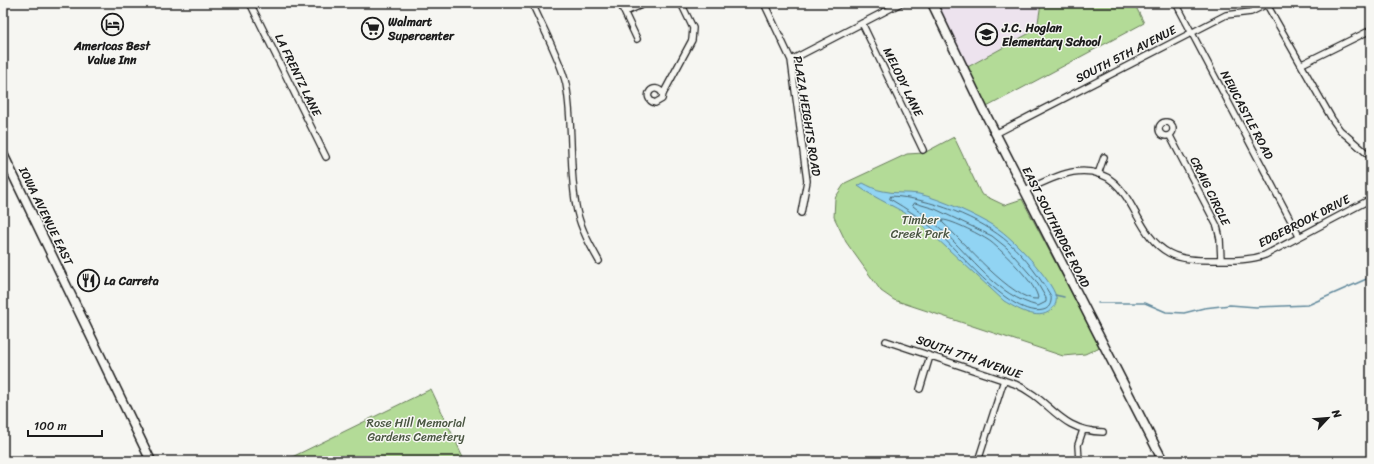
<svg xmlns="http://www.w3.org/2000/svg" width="1374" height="464" viewBox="0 0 1374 464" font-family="Sriracha,sans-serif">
<rect width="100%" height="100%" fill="#f6f6f2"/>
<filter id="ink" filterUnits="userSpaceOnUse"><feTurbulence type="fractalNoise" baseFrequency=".025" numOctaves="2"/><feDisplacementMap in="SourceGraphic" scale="8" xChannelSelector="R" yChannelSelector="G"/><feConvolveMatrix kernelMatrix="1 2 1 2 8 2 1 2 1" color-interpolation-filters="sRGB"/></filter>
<g filter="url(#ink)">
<path fill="#ede3ee" d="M932,3h109l-4,26 -73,40z"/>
<path fill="#b3db97" stroke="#687c5a" d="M1041,3h93l10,20 -161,86 -19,-40 73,-40z
M954,137l27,57 23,11 18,-6 78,148 -15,7 -22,2 -169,-56 -13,-9 -35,-49 -12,-25 1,-19 10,-15 62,-29 17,-1z
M431,389l34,72h-181z"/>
<path fill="#91d4f3" stroke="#628a9d" d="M863,183c6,3 13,7 20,8 12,3 24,1 36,3 22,5 59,22 78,34 15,9 55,52 59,69 1,5 -1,9 -5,13 -13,12 -35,-2 -47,-9l-85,-79c-19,-14 -42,-22 -61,-36z"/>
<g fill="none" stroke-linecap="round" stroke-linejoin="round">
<path stroke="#4b6672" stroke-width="1" d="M891,196c38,2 90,22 118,47 17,15 31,35 42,53 1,7 -2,13 -8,14 -32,8 -84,-59 -106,-78 -15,-13 -30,-23 -47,-33z
M915,203l20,6 57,27 15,12 29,33 10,17v4l-8,4c-41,-10 -67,-49 -96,-76 -9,-9 -19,-16 -29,-24z
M943,220c9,0 40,16 48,22 11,9 47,43 47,57 -25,3 -76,-59 -95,-76z"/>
<path stroke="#628a9d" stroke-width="1.5" d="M1055,295l9,2
M1098,303h47l21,9 18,1 20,-5 26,-3 26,2 52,-2 63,-28"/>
<defs>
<path id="street" d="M250,3l76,154
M532,3c10,23 29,58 34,81 8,42 2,85 11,127 4,18 13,34 22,50
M620,3l17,36
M764,3l27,57 16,121 -6,32
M1176,3l123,233
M1266,3l66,116 8,11 31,27
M625,12l21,-9
M862,23l61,127
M791,60l110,-57
M1302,64l69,-34
M663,94c-9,-14 -23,4 -8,9l7,-4 1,-5 29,-54 1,-12 -12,-25
M1159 129a7 7 0 1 1 14 0a7 7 0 1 1-14 0Z
M995,134l231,-119 25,-3 18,-9
M1170,136l47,90 3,13 1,21
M1098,174l6,-17
M1024,191c16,-7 32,-16 49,-19 61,-9 56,60 96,81 13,7 29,7 44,7 18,0 35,1 52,-5l106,-56
M886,341l129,43c37,16 43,47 88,48
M920,389l10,-33
M978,461l26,-81
M1079,461l-1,-16 5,-15"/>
<path id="secondary" d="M932,3l51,106 180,352
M3,154l148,307"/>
</defs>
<use href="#street" stroke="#1c1c1c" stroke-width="8"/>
<use href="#secondary" stroke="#1c1c1c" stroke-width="11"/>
<use href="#street" stroke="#f6f6f2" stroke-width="5.5"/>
<use href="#secondary" stroke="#f6f6f2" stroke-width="8"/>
</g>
</g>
<defs>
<symbol id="hotel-ring" viewBox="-11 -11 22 22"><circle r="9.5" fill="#f6f6f2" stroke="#1c1c1c" stroke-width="1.5"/><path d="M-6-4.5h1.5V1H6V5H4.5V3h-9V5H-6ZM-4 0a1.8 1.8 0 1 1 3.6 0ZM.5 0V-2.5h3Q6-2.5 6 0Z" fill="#1c1c1c"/></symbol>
<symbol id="supermarket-ring" viewBox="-11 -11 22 22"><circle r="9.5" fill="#f6f6f2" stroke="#1c1c1c" stroke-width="1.5"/><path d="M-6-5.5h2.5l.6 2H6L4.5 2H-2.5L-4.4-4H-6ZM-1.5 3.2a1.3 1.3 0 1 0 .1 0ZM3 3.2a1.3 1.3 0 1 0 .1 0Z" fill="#1c1c1c"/></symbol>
<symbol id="school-ring" viewBox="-11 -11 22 22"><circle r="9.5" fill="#f6f6f2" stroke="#1c1c1c" stroke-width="1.5"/><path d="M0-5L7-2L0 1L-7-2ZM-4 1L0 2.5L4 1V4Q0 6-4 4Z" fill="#1c1c1c"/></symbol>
<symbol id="restaurant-ring" viewBox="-11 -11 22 22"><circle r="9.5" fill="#f6f6f2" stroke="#1c1c1c" stroke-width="1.5"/><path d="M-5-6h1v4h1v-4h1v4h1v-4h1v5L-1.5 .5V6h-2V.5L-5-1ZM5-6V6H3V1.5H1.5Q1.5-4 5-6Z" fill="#1c1c1c"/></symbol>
</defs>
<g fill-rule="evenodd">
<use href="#hotel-ring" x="100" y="12" width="25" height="25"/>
<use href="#supermarket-ring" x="360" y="16" width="25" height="25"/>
<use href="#school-ring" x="974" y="22" width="25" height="25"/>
<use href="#restaurant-ring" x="76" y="268" width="25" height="25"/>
</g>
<g text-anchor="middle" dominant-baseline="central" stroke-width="3" stroke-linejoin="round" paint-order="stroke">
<g font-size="12" font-weight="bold" fill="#1c1c1c" stroke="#f6f6f2" text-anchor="start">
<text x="388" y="22">Walmart<tspan x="388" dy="14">Supercenter</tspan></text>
<text x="1002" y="28">J.C. Hoglan<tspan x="1002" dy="14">Elementary School</tspan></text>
<text x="112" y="46" text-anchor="middle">Americas Best<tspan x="112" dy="14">Value Inn</tspan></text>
<text x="104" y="281">La Carreta</text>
</g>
<g font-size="12" fill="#1c1c1c" stroke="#f6f6f2">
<text transform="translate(1126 54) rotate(-27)">SOUTH 5TH AVENUE</text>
<text transform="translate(298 75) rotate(64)">LA FRENTZ LANE</text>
<text transform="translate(903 82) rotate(64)">MELODY LANE</text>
<text transform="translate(1247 115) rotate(62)">NEWCASTLE ROAD</text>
<text transform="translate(807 116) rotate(81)">PLAZA HEIGHTS ROAD</text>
<text transform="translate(1210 191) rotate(64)">CRAIG CIRCLE</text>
<text transform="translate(46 216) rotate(64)">IOWA AVENUE EAST</text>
<text transform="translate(1304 221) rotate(-27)">EDGEBROOK DRIVE</text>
<text transform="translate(1056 227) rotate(63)">EAST SOUTHRIDGE ROAD</text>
<text transform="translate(969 357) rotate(19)">SOUTH 7TH AVENUE</text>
</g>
<g font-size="12" fill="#495541" stroke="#f6f6f2">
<text x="920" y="220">Timber<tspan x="920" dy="14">Creek Park</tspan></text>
<text x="416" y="423">Rose Hill Memorial<tspan x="416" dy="14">Gardens Cemetery</tspan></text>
</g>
</g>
<rect width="1374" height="464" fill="none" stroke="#f6f6f2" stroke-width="16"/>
<rect x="8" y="8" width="1358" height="448" fill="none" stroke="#1c1c1c" stroke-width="1.5" filter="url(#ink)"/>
<g transform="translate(1328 418) rotate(64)" stroke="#f6f6f2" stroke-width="3" paint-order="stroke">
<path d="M0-3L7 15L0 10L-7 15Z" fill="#1c1c1c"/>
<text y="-6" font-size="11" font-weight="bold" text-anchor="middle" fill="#1c1c1c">N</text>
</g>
<path d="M28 430v6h74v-6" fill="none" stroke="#1c1c1c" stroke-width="2"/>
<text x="34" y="430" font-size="12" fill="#1c1c1c" stroke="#f6f6f2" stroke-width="3" paint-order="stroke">100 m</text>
</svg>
